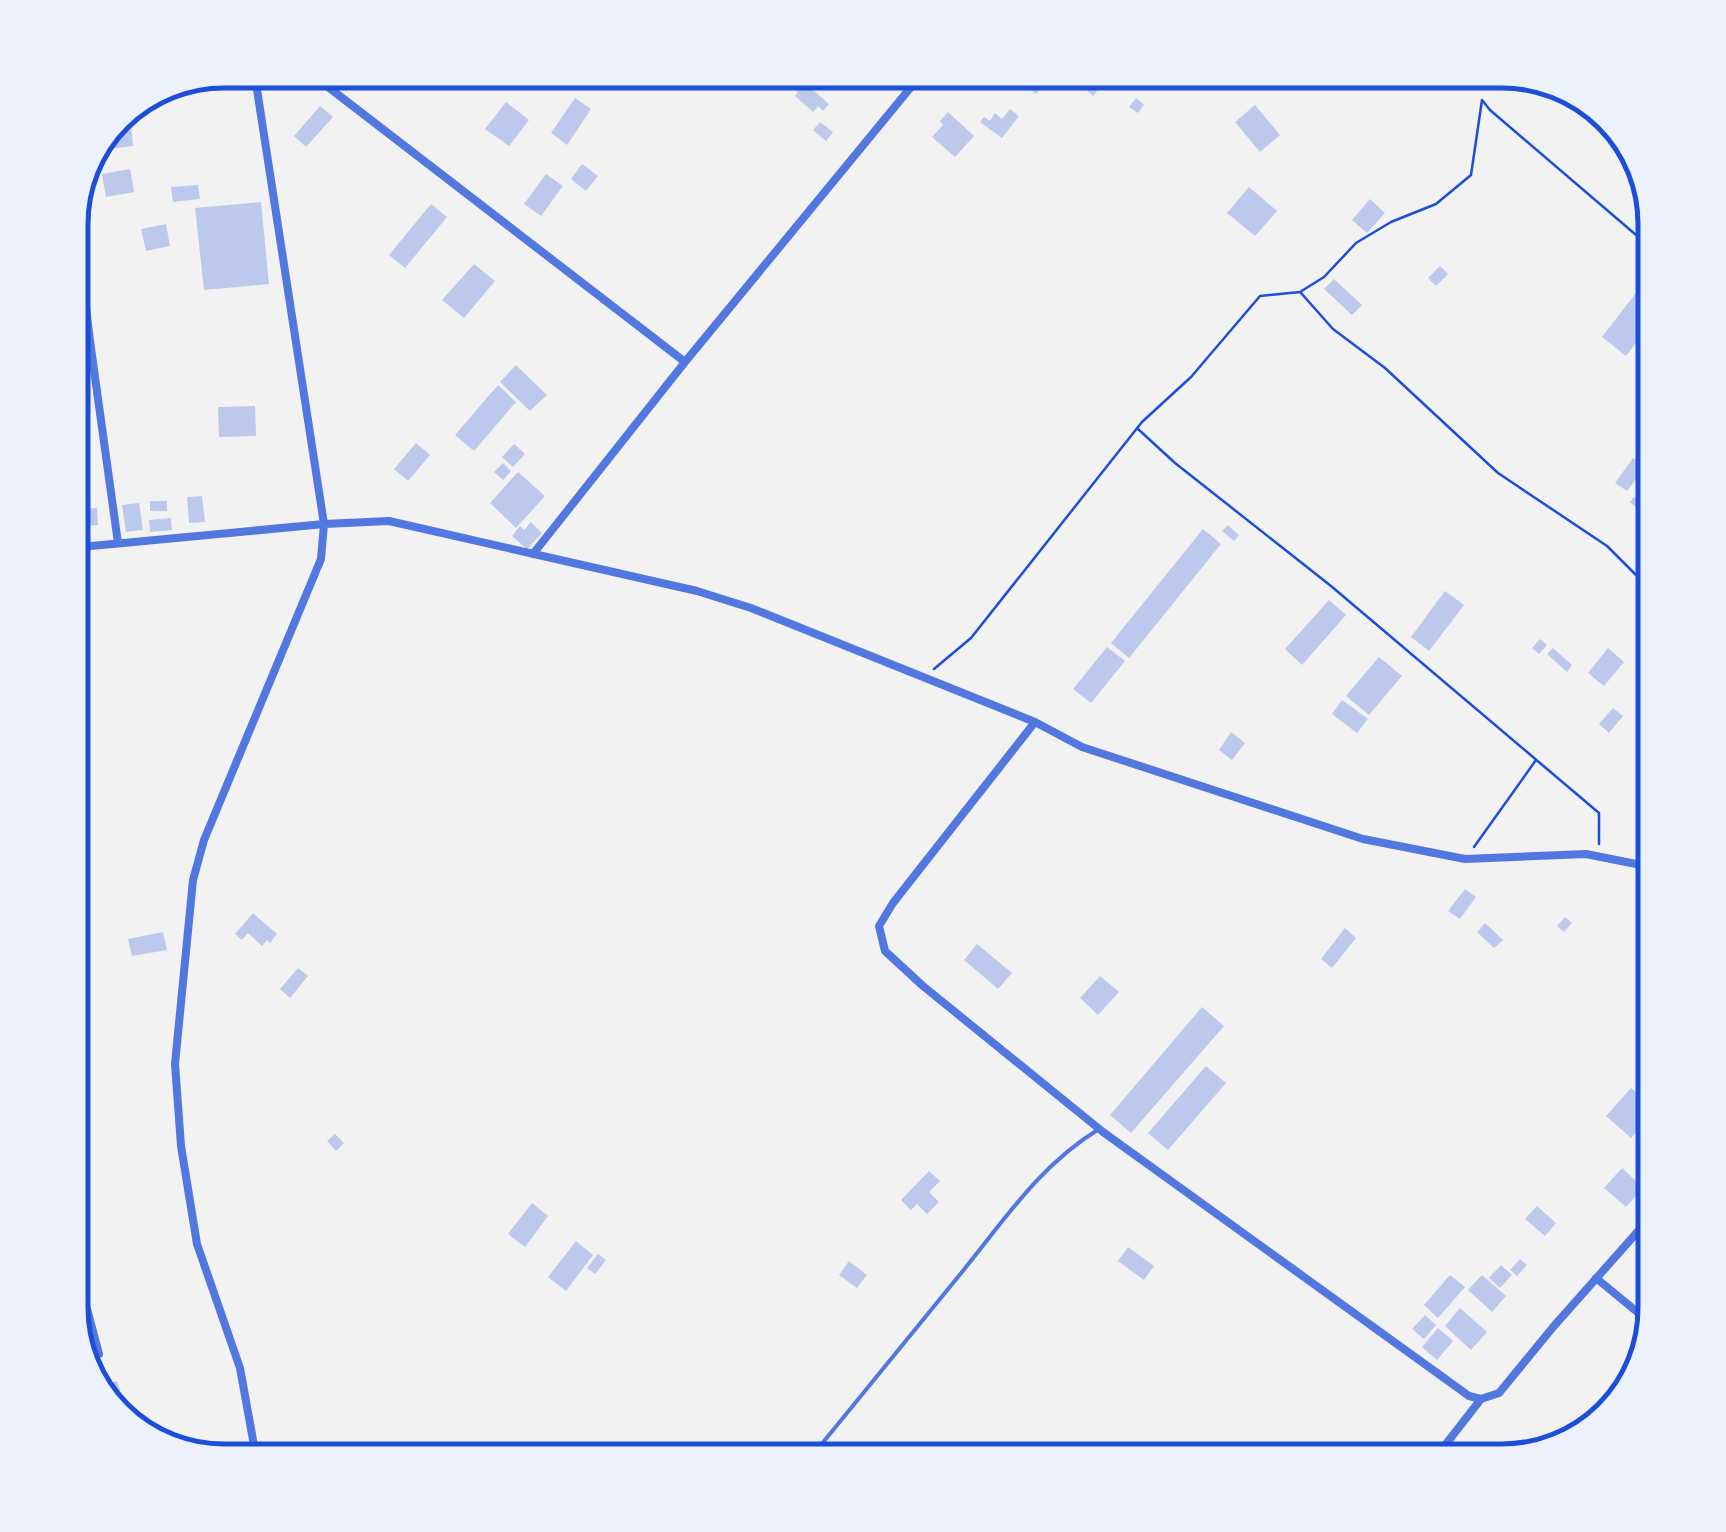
<svg xmlns="http://www.w3.org/2000/svg" width="1726" height="1532" viewBox="0 0 1726 1532" font-family="Overpass,sans-serif">
<rect width="100%" height="100%" fill="#f2f2f2"/>
<path fill="#bdc9ec" d="M511,70h33l-13,16z
M1008,70h27l13,11 -12,13z
M1096,70h9l5,4 -17,22 -10,-9z
M798,77l31,27 -6,7 -5,-5 -5,6 -18,-16 3,-4 -7,-6z
M575,98l16,11 -24,36 -16,-12z
M1136,98l8,7 -6,8 -9,-6z
M506,102l23,18 -20,26 -24,-17z
M1255,105l25,30 -20,17 -25,-30z
M320,106l13,11 -27,30 -12,-11z
M1010,109l9,7 -17,22 -22,-16 4,-5 6,4 5,-8 7,6z
M948,112l26,24 -19,21 -23,-20 11,-12 -3,-4z
M820,122l13,10 -7,9 -13,-11z
M131,126l2,20 -32,4 11,-21z
M582,164l16,12 -12,15 -15,-12z
M130,169l4,23 -28,5 -4,-23z
M546,174l17,12 -22,30 -17,-12z
M198,185l2,14 -27,3 -2,-15z
M1249,187l28,24 -22,25 -28,-23z
M1370,199l15,14 -18,20 -15,-13z
M261,202l8,82 -65,6 -9,-82z
M431,204l16,13 -42,51 -16,-13z
M166,224l4,22 -24,5 -5,-22z
M474,264l21,17 -31,37 -22,-18z
M1440,266l8,8 -12,12 -8,-8z
M1334,279l28,26 -10,10 -28,-26z
M1639,289l17,12v16l-30,39 -24,-19z
M516,365l31,30 -17,16 -30,-29z
M498,385l18,17 -42,49 -19,-16z
M255,406l1,30 -37,1 -1,-30z
M416,443l14,12 -22,26 -14,-12z
M514,444l11,10 -12,13 -11,-10z
M70,448h6l3,23 -9,1z
M1633,458l12,9 -18,24 -12,-8z
M503,463l8,8 -8,9 -9,-8z
M518,472l27,24 -29,32 -26,-25z
M202,496l3,26 -16,1 -2,-26z
M1634,497l12,10 -5,5 -11,-10z
M150,501h17v10h-17z
M139,503l4,27 -17,2 -4,-27z
M97,508l1,17 -12,1 -2,-17z
M171,518l1,12 -22,2 -1,-12z
M531,522l11,11 -15,16 -15,-13 8,-10 4,4z
M1228,525l11,10 -5,6 -12,-10z
M1203,529l18,15 -92,114 -18,-15z
M1445,591l19,14 -35,46 -18,-14z
M1329,600l17,15 -44,50 -17,-16z
M1540,639l7,6 -8,9 -7,-6z
M1107,647l18,14 -34,42 -18,-14z
M1553,648l19,17 -5,7 -20,-18z
M1608,648l16,14 -20,24 -16,-13z
M1379,657l23,19 -33,39 -23,-19z
M1342,700l26,19 -11,14 -25,-19z
M1613,708l10,8 -14,17 -10,-9z
M1231,732l14,11 -13,17 -13,-10z
M1465,889l11,8 -16,22 -12,-8z
M253,913l24,21 -7,9 -3,-3 -5,6 -14,-13 -6,7 -7,-6z
M1565,917l7,6 -8,9 -7,-6z
M1485,923l18,17 -9,8 -17,-16z
M1345,928l11,10 -24,30 -11,-9z
M163,932l4,18 -35,6 -4,-17z
M977,944l35,29 -14,16 -34,-29z
M298,968l10,8 -18,22 -10,-9z
M1100,976l19,16 -21,23 -18,-17z
M1202,1007l22,19 -93,107 -21,-18z
M1206,1066l20,17 -58,67 -20,-17z
M1631,1088l25,22 -25,28 -25,-22z
M335,1134l9,9 -8,8 -9,-10z
M1622,1168l21,20 -17,19 -22,-19z
M929,1171l11,10 -11,11 10,10 -12,12 -10,-10 -6,6 -10,-10z
M532,1203l16,13 -23,31 -17,-13z
M1537,1206l19,17 -11,13 -20,-17z
M576,1241l17,14 -27,36 -18,-14z
M1128,1247l26,19 -10,14 -26,-19z
M598,1254l8,6 -11,14 -8,-6z
M1520,1259l7,6 -10,11 -7,-6z
M849,1261l18,14 -10,13 -18,-13z
M1501,1265l11,10 -12,13 -11,-10z
M1450,1275l15,12 -27,31 -14,-13z
M1482,1275l24,21 -14,16 -24,-22z
M1460,1308l27,24 -16,18 -26,-24z
M1425,1315l11,10 -12,14 -12,-10z
M1438,1328l15,13 -16,19 -15,-13z
M117,1381l5,15 -11,3 -4,-15z"/>
<g fill="none" stroke-linecap="round" stroke-linejoin="round">
<path stroke="#1d4ed8" stroke-width="2.5" d="M1301,293l32,36 52,39 113,105 109,73 49,49
M1138,429l37,34 156,123 268,227v31
M934,669l37,-31 171,-216 49,-45 69,-81 40,-4 24,-15 32,-34 35,-21 45,-18 35,-29 11,-75 8,10 166,142
M1474,847l62,-87"/>
<path stroke="#5277de" stroke-width="4" d="M807,1462c52,-63 103,-127 155,-190 44,-54 77,-106 137,-143"/>
<path stroke="#5277de" stroke-width="8" d="M254,70l70,454 -3,35 -117,281 -11,40 -18,184 6,82 16,98 43,124 17,94
M306,70l379,292
M74,204l16,137 28,202
M70,548l254,-24 65,-3 308,70 54,17 284,114 47,25 281,92 102,20 121,-5 70,14
M533,554l152,-192 240,-292
M1035,722l-142,181 -14,23 6,25 38,35 180,146 366,264 12,3
M70,1245l29,109
M1596,1278l57,47
M1432,1462l49,-63 18,-6 55,-67 102,-115"/>
</g>
<path d="M0 0H1726V1532H0ZM224 88H1502A136 136 0 0 1 1638 224V1308A136 136 0 0 1 1502 1444H224A136 136 0 0 1 88 1308V224A136 136 0 0 1 224 88Z" fill="#edf1fc" fill-rule="evenodd"/>
<path fill="none" stroke="#1d4ed8" stroke-width="5" d="M224 88H1502A136 136 0 0 1 1638 224V1308A136 136 0 0 1 1502 1444H224A136 136 0 0 1 88 1308V224A136 136 0 0 1 224 88Z"/>
</svg>
